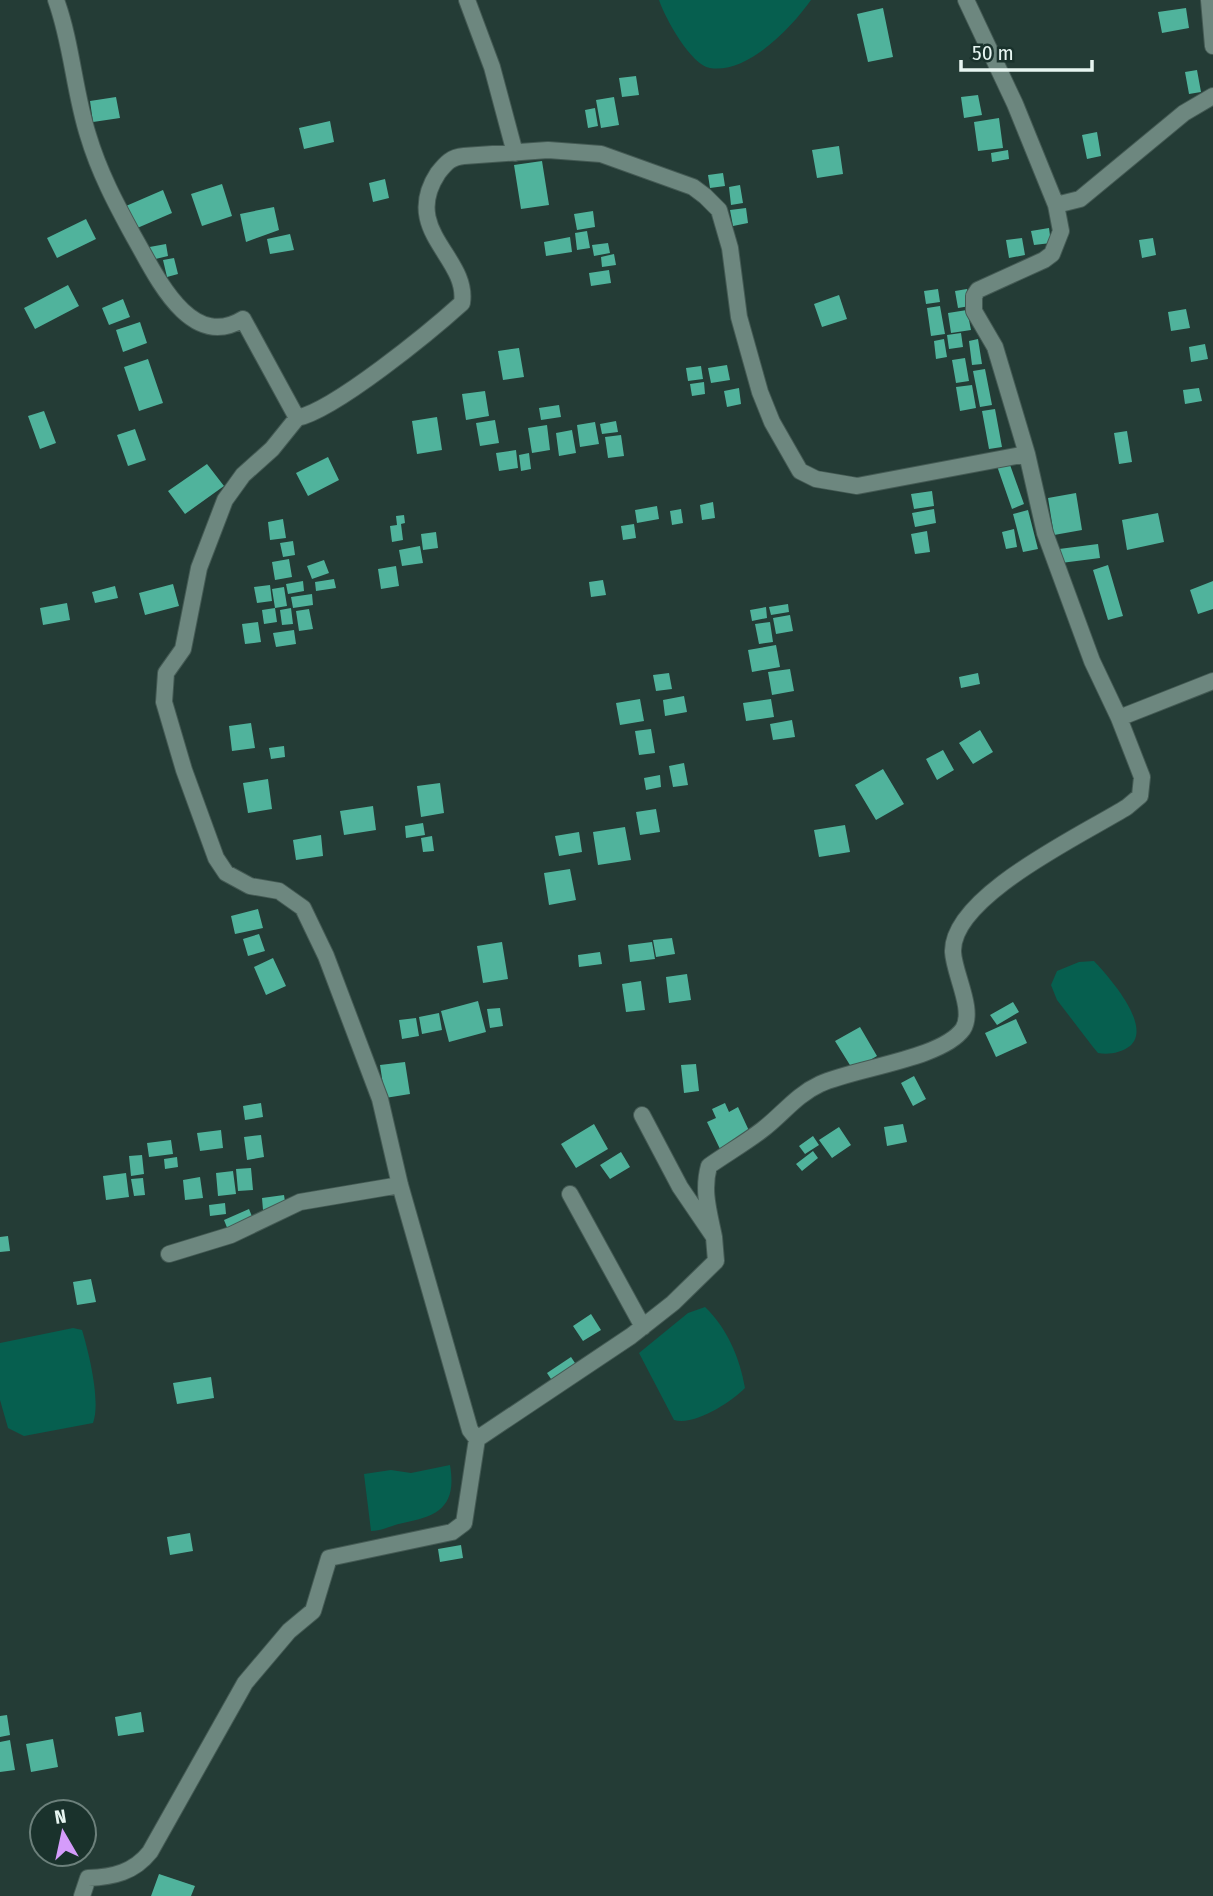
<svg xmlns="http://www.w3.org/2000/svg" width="1213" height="1896" viewBox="0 0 1213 1896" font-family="'Fira Sans Condensed',sans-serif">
<rect width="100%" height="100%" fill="#243c36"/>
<path fill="#065f4f" d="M659,0h152c-19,27 -63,74 -101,68 -19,-3 -45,-50 -51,-68z
M1094,961c15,16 59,65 36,85 -9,7 -22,9 -32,7l-5,-6 -36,-47 -6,-15 6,-14 22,-9z
M705,1307c22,21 35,51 40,81 -14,14 -50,38 -71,32l-35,-67 49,-40z
M73,1328l9,2c7,23 19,72 11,93l-69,13 -16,-8 -8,-28v-57z
M450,1465c7,41 -11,51 -47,58 -11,2 -21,8 -32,8l-7,-57 27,-4 20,3z"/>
<path fill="#50b39c" d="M883,8l10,49 -25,5 -11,-48z
M1186,8l3,20 -27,5 -4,-21z
M1197,70l4,22 -12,2 -4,-22z
M636,76l3,19 -17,2 -3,-19z
M978,95l4,20 -18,3 -3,-21z
M116,97l4,21 -27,4 -3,-21z
M614,97l5,28 -18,3 -5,-28z
M595,108l3,18 -10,2 -3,-18z
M999,118l4,30 -25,3 -4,-29z
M330,121l4,21 -30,7 -5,-21z
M1097,132l4,24 -14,3 -5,-24z
M839,146l4,28 -26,4 -5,-28z
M1008,150l1,9 -17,3 -1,-9z
M542,161l7,44 -28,4 -7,-44z
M723,173l2,13 -15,2 -2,-13z
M385,179l4,19 -16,4 -4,-19z
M222,184l10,32 -30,10 -11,-32z
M740,185l3,18 -12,2 -2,-18z
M163,190l9,23 -37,16 -9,-23z
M274,207l5,23 -33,12 -6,-28z
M746,208l2,15 -15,3 -3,-16z
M593,211l2,16 -18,3 -3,-16z
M86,219l10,20 -39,19 -10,-20z
M1049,228l2,15 -17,2 -3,-14z
M587,231l3,17 -13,2 -2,-17z
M290,234l4,16 -24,4 -3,-15z
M570,237l2,15 -26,4 -2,-14z
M1022,238l3,17 -16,3 -3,-18z
M1153,238l3,17 -14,3 -3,-18z
M608,243l2,10 -16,3 -2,-11z
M166,244l2,12 -21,5 -3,-13z
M614,254l2,11 -14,2 -1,-10z
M174,258l4,16 -11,3 -4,-17z
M609,270l2,13 -20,3 -2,-13z
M68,285l11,21 -44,23 -11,-21z
M938,289l2,13 -14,2 -2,-13z
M967,289l3,17 -12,2 -3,-17z
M839,295l8,24 -25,8 -8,-23z
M123,299l7,18 -21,8 -7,-17z
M940,306l5,28 -14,2 -4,-28z
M1186,309l4,19 -19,3 -3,-19z
M967,310l4,20 -20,3 -3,-20z
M140,322l7,21 -24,9 -7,-22z
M961,333l2,14 -14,2 -2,-14z
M944,339l3,18 -11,2 -2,-18z
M978,339l4,25 -10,1 -3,-24z
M1205,344l3,15 -17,3 -2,-15z
M519,348l5,29 -21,3 -5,-29z
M965,358l4,23 -13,2 -4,-23z
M148,359l15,44 -24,8 -15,-44z
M727,365l3,15 -19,3 -3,-15z
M701,366l2,13 -15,2 -2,-13z
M985,369l7,36 -12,2 -7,-36z
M704,382l1,12 -13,2 -2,-12z
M972,385l4,23 -16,3 -4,-24z
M739,388l2,16 -14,3 -3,-16z
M1199,388l3,13 -17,3 -2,-14z
M485,391l4,25 -23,4 -4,-26z
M559,405l2,12 -20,3 -2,-12z
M995,409l7,38 -13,2 -7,-38z
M44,411l12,32 -16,6 -12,-33z
M437,417l5,33 -25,4 -5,-33z
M495,420l4,23 -19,3 -4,-23z
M616,421l2,11 -16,2 -2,-10z
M595,422l4,22 -19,3 -3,-22z
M547,425l3,25 -18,3 -4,-25z
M135,429l11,31 -18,6 -11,-31z
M572,430l4,23 -17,3 -3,-23z
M1127,431l5,31 -13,2 -5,-31z
M621,435l3,21 -16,2 -3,-21z
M516,450l2,18 -19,3 -3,-18z
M529,453l2,16 -10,2 -2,-16z
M328,457l11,23 -31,16 -12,-23z
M1009,462l15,42 -12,5 -15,-43z
M207,464l17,22 -39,28 -17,-23z
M932,491l2,15 -20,3 -3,-15z
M1076,493l6,37 -28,5 -6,-37z
M713,502l2,16 -13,2 -2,-15z
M657,506l2,13 -22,4 -2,-13z
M681,509l2,14 -11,2 -2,-14z
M934,509l2,14 -21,4 -3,-14z
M1028,510l10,39 -15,3 -10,-38z
M1158,513l6,29 -37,8 -5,-30z
M404,515l1,8 -4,1 2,16 -11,2 -2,-16 7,-1 -1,-9z
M283,519l3,19 -16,2 -2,-18z
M634,524l2,14 -13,2 -2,-14z
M1014,529l3,18 -11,2 -4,-17z
M927,531l3,21 -15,2 -4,-20z
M436,532l2,16 -15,2 -2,-16z
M293,541l2,14 -12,2 -3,-14z
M1098,544l2,14 -39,5 -2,-14z
M420,546l3,17 -21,3 -3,-16z
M289,559l3,18 -17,3 -3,-18z
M324,560l5,13 -17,6 -5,-13z
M1108,565l15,51 -15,4 -15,-50z
M396,566l3,20 -18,3 -3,-20z
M334,579l2,9 -20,3 -1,-9z
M603,580l3,15 -15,2 -2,-15z
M303,581l1,10 -16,3 -2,-10z
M1213,581v28l-15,5 -8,-24z
M173,584l6,22 -34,9 -6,-22z
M270,585l2,16 -15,2 -3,-16z
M115,586l3,12 -23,5 -3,-11z
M284,587l3,19 -12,2 -3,-19z
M312,594l1,11 -20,3 -2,-11z
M67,603l3,17 -27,5 -3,-17z
M788,604l1,8 -18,3 -2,-8z
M766,607l1,11 -15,3 -2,-11z
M275,608l2,14 -13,2 -2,-14z
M291,608l2,16 -11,1 -2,-15z
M309,609l4,20 -14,2 -3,-20z
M790,615l3,16 -17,3 -3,-16z
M258,622l3,20 -16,2 -3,-20z
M770,622l3,20 -14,2 -4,-20z
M294,630l2,14 -20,3 -3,-14z
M776,645l4,22 -28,5 -4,-22z
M790,669l4,22 -22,4 -4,-23z
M669,673l3,16 -16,2 -3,-16z
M978,673l2,11 -19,4 -2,-11z
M684,696l3,16 -22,4 -2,-16z
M640,699l4,22 -24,4 -4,-22z
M771,699l3,18 -28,4 -3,-18z
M792,720l3,17 -22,3 -3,-16z
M251,723l4,25 -23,3 -3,-25z
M651,729l4,24 -16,2 -4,-24z
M980,730l13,22 -20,12 -14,-21z
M284,746l1,11 -14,2 -2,-11z
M943,750l11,20 -17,10 -11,-21z
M684,763l4,22 -15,2 -4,-21z
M883,769l21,35 -28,16 -21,-35z
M660,775l1,12 -15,3 -2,-12z
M268,779l4,30 -24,4 -5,-30z
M440,783l4,30 -23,4 -4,-31z
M373,806l3,24 -32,5 -4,-24z
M656,809l4,23 -20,3 -4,-23z
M423,823l2,12 -19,3 -1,-12z
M845,825l5,27 -31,5 -5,-27z
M625,827l6,33 -33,5 -5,-33z
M579,832l3,20 -23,4 -4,-20z
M321,835l2,21 -27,4 -3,-20z
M432,836l2,15 -11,1 -2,-14z
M570,869l6,31 -27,5 -5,-32z
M258,909l5,19 -28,6 -4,-18z
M259,934l6,17 -17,5 -5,-17z
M672,938l3,16 -19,3 -3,-17z
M502,942l6,37 -25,4 -6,-37z
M652,942l3,17 -25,3 -2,-17z
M600,952l2,12 -23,3 -1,-12z
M273,958l13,28 -20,9 -12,-28z
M687,974l4,26 -22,3 -3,-26z
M641,981l4,29 -19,2 -4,-28z
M478,1001l8,31 -37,10 -8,-31z
M1013,1002l6,10 -22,13 -7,-10z
M500,1008l3,18 -13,2 -3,-19z
M439,1013l3,17 -20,4 -3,-17z
M416,1018l3,18 -17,3 -3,-19z
M1016,1019l11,24 -31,14 -11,-24z
M860,1027l17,29 -24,14 -18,-29z
M405,1062l5,32 -25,4 -5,-33z
M696,1064l3,27 -15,2 -3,-28z
M914,1076l12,23 -13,7 -12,-23z
M261,1103l2,14 -18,3 -2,-14z
M725,1103l4,9 9,-5 13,28 -31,14 -13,-27 9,-4 -4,-9z
M594,1124l14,25 -32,19 -15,-24z
M903,1124l4,18 -20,4 -3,-19z
M839,1127l12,18 -19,13 -13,-18z
M221,1130l2,18 -23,3 -3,-18z
M261,1135l3,22 -17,3 -3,-23z
M813,1136l6,9 -14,9 -6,-8z
M171,1140l2,14 -24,3 -2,-14z
M813,1151l5,7 -16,13 -6,-7z
M621,1152l9,15 -20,12 -10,-14z
M142,1155l2,19 -13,2 -2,-20z
M177,1157l1,10 -13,2 -1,-10z
M251,1168l2,22 -15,1 -2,-22z
M233,1171l3,23 -18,2 -2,-23z
M126,1173l3,24 -23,3 -3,-24z
M200,1177l3,21 -18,2 -2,-20z
M143,1178l2,17 -11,1 -3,-17z
M284,1195l2,13 -23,2 -1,-12z
M225,1203l1,11 -16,2 -1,-11z
M249,1209l4,10 -25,11 -4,-10z
M8,1236l2,15 -10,1v-15z
M91,1279l5,23 -19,3 -4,-23z
M591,1314l10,16 -18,11 -10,-15z
M571,1357l8,12 -24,16 -8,-12z
M211,1377l3,21 -37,6 -4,-21z
M190,1533l3,18 -23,4 -3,-18z
M461,1545l2,13 -23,4 -2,-13z
M141,1712l3,20 -26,4 -3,-19z
M7,1715l3,20 -10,2v-21z
M53,1739l5,28 -27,5 -5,-28z
M10,1740l5,30 -15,2v-30z
M159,1874l36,12 -4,10h-40z"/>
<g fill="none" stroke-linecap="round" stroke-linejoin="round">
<defs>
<path id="street" d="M56,0c16,44 18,91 32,135 11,37 28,69 46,102 21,36 55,115 109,82l54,99 -25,31 -29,26 -18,25 -26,68 -16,81 -17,24 -2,29 20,68 32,88 10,15 24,13 29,5 24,17 23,48 54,143 20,86 70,245 7,9 -13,84 -12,9 -123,26 -16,53 -24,20 -44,52 -95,169c-16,20 -36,25 -62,26l-6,18
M467,0l25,67 23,86
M966,0l49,104 41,101 5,26 -9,23 -8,6 -66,30 -4,6v15l21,36 32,107 18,79 47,128 27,57
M1209,0l4,46
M1056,205l24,-6 104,-86 29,-17
M297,418c38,-8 134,-87 165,-115 7,-46 -62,-72 -24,-130 8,-10 13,-16 26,-17l84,-6 53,4 92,33 12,9 14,14 11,38 9,69 21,75 12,30 28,49 16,8 41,7 170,-32
M570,1194l73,133
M714,1237c-5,-25 -12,-46 -5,-71 17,-12 36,-23 53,-36 20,-15 34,-35 58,-46 34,-16 122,-25 143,-55 12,-19 -9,-55 -10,-77 -2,-56 131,-118 174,-145l13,-11 2,-19 -23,-59 94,-37
M169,1254l62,-19 69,-33 100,-17
M477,1439l154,-103 42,-33 43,-42 -2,-24 -34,-50 -38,-72"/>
</defs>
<use href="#street" stroke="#445a54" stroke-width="18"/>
<use href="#street" stroke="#6d877f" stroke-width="16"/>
</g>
<g transform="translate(63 1833) rotate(351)"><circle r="33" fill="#1a322c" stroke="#6c807b" stroke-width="2"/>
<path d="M0-5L12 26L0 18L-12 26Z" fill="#d59cfb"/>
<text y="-10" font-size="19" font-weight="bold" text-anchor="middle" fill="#e7f5f1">N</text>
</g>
<path d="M961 60v10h131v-10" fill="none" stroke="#e7f5f1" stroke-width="3.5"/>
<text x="972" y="60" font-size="21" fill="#e7f5f1" stroke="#1a322c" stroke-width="5" paint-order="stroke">50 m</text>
</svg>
